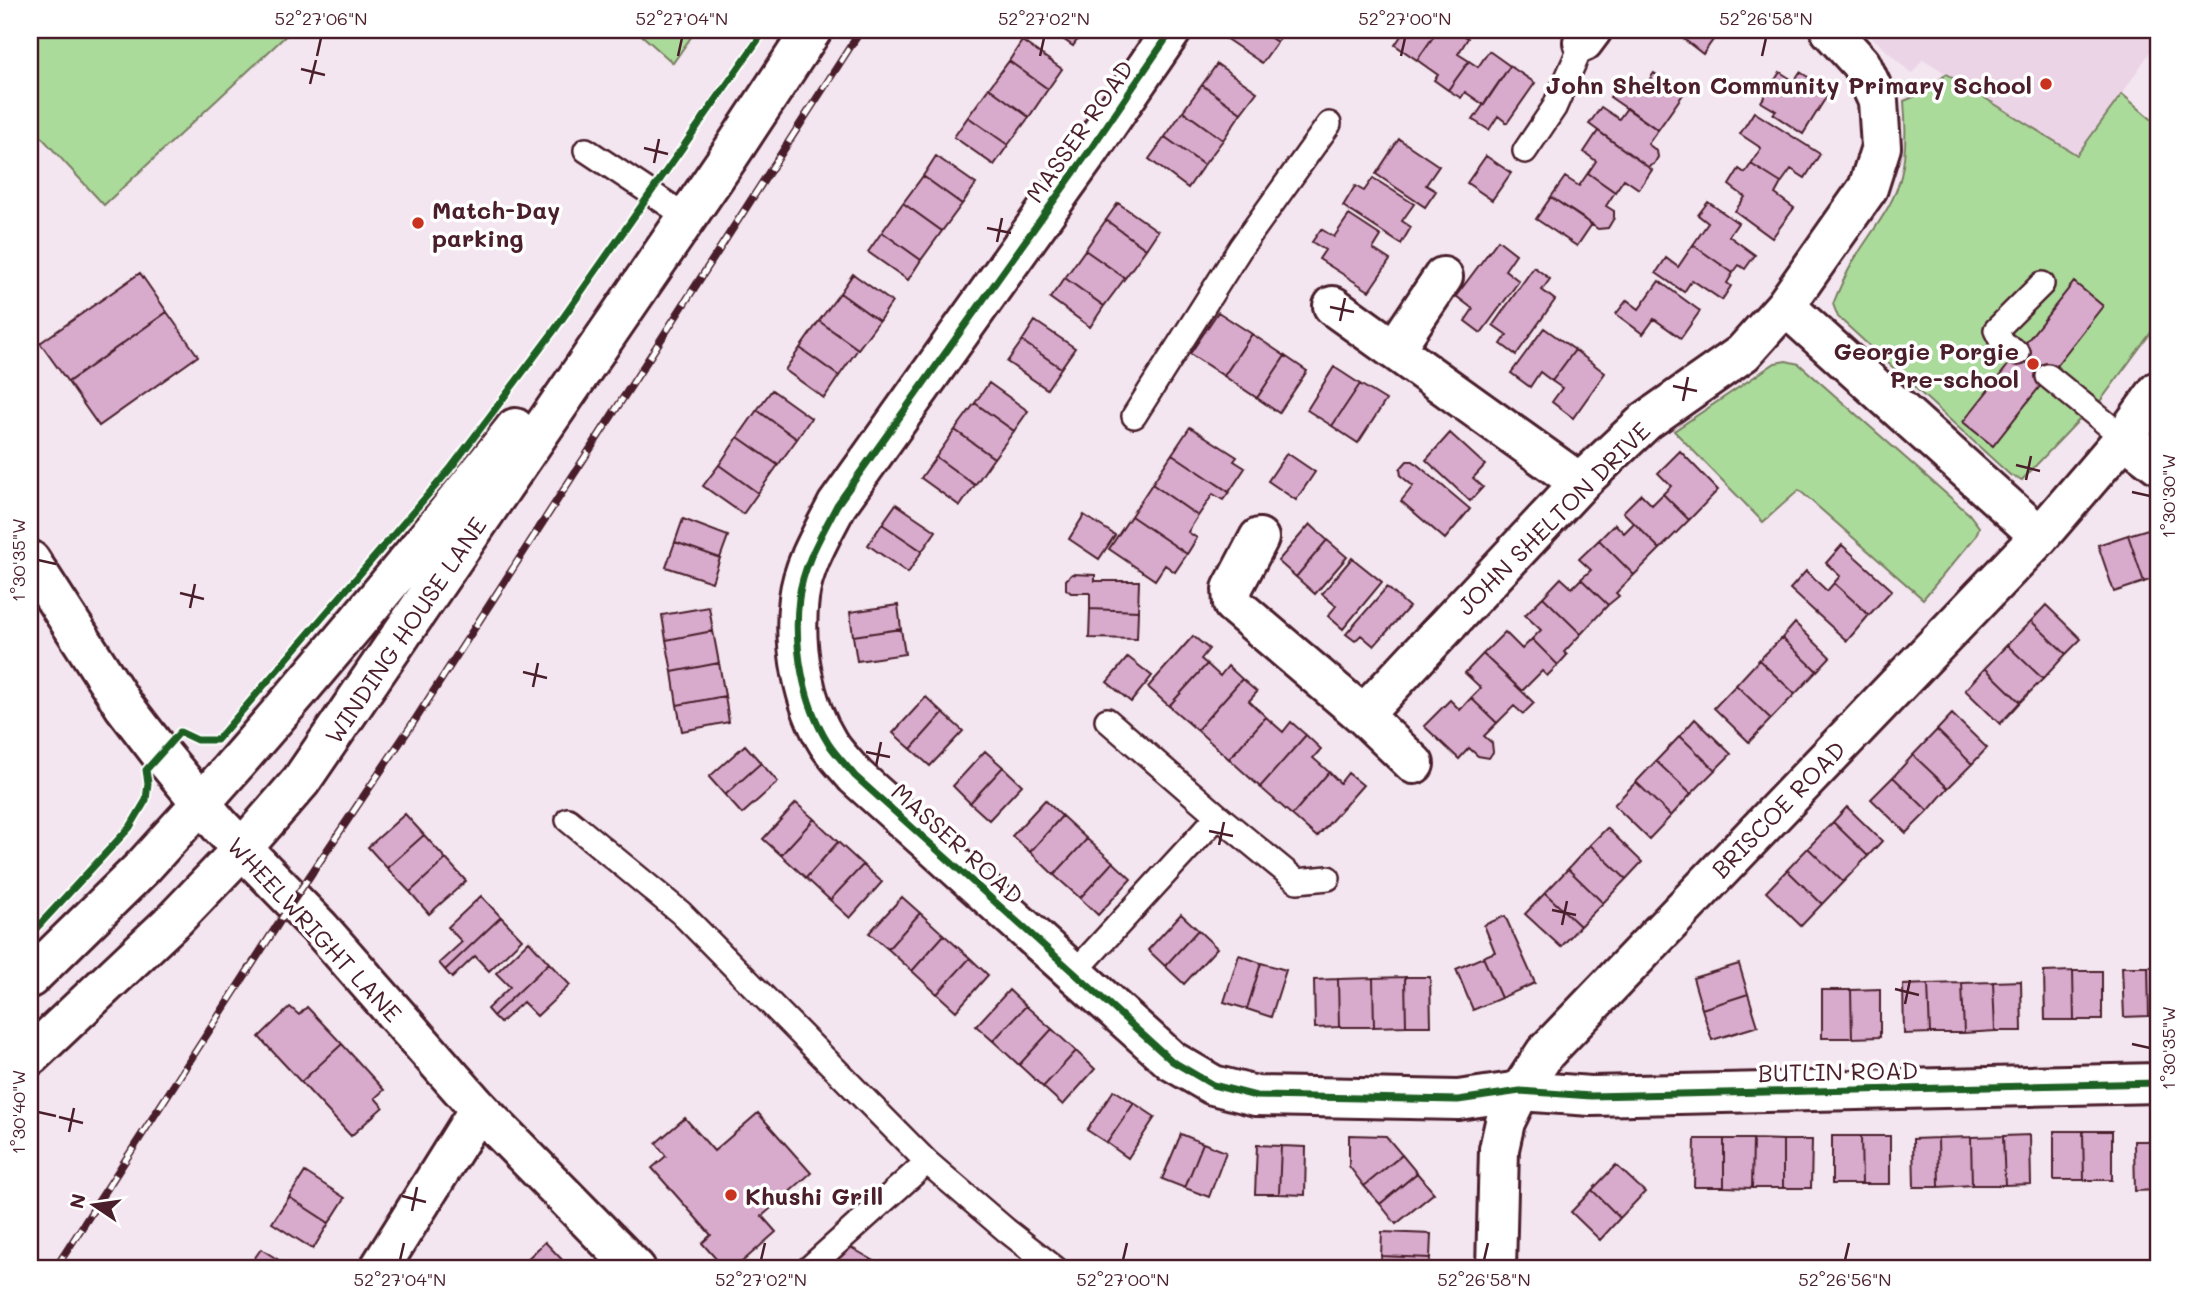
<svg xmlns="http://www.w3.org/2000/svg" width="2188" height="1299" viewBox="0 0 2188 1299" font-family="Mali,sans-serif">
<rect width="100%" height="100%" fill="#f3e6f0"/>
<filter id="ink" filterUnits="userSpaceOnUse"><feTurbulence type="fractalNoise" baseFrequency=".0143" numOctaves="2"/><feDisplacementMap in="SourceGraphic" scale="14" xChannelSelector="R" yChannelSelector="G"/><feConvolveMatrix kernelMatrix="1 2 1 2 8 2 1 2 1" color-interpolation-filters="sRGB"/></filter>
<g filter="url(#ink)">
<path fill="#ebd4e6" d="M1864,30h294v10l-36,54 -45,62 -154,-97 -11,15z"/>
<path fill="#abdb9b" stroke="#7a7d63" stroke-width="2" d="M30,30h262l-188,175 -70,-76 -4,3z
M636,30h60l-23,33z
M1946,74l131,81 45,-61 36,31v198l-57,77 -22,20 -57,60 -12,-5 -172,-158 -5,-13c6,-15 13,-30 21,-44 16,-27 39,-52 47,-84 6,-25 5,-51 3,-75l24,-10z
M1786,361l13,3 170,150 10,13 -3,9 -53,63 -124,-109 -36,32 -89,-91 101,-68z"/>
<path fill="#d8abcd" stroke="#4a1f2b" stroke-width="2" d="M1050,30h34l-11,16z
M1226,30h33l18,12 -15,21 -40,-27z
M1259,30h26l-8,12z
M1405,30h33l-21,30 -22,-15z
M1438,30h17l13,8 -10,16 11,7 -21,29 -14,-10 4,-5 -21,-15z
M1672,30h48l-17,24z
M1022,41l40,28 -14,20 -39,-28z
M1489,51l21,15 -26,39 -19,-13 -4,6 -13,-8 21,-29 9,6z
M1009,61l39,28 -19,28 -40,-29z
M1217,64l40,28 -16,21 -39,-28z
M1510,66l25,17 -28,40 -9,-7 -9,14 -16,-10z
M1780,72l14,9 6,-9 30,19 -27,43 -30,-20 3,-3 -15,-9z
M1654,73l30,20 -26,37 -48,-33 8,-12 7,4 7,-11 13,8z
M1202,85l39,28 -18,27 -40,-29z
M989,88l40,29 -21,28 -40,-28z
M1601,107l18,12 8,-11 31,22 -10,14 9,7 1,6 -4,7 -6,3 -59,-43z
M1183,111l40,29 -19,25 -39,-28z
M1754,112l66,42 -15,24 -14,-9 -10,14 -30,-19 10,-16 -21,-14z
M968,117l40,28 -14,20 -40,-28z
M1598,131l54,39 -13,19 -15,-10 -9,13 -27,-19 8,-12 -12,-9z
M1165,137l39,28 -16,23 -39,-29z
M1399,139l40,27 -13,19 10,6 -11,16 -49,-33z
M936,156l40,28 -14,20 -39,-28z
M1486,156l25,17 -19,27 -25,-17z
M1751,164l30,19 -6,11 19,14 -22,30 -37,-27 10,-14 -16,-12 10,-16 6,4z
M1588,173l27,19 -9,14 8,5v7l-6,10 -10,1 -47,-32 14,-20 14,9z
M923,176l39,28 -20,27 -39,-28z
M1373,178l41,26 -12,17 9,6 -10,17 -58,-38 12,-20 9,5z
M1551,197l41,27 -15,22 -41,-27z
M1708,202l30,21 -9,13 26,19 -10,14 -6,-4 -6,8 -40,-28 15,-22 -10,-8z
M903,203l39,28 -21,29 -39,-28z
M1118,203l40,28 -12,18 -40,-29z
M1349,215l32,21 -8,13 17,11 -21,31 -50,-32 6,-9 -13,-8 9,-13 13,8z
M1106,220l40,29 -21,29 -40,-28z
M882,232l39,28 -13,20 -40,-28z
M1498,240l18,14 -11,16 14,11 -38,52 -16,-12 8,-12 -17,-13z
M1693,245l40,28 -6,10 4,3 -9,14 -30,-20 -8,12 -28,-19 10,-15 12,9z
M1085,250l40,28 -21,28 -39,-28z
M1534,267l16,12 -8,11 13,10 -39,55 -15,-11 6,-9 -14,-10z
M140,273l27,39 -99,70 -28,-39z
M853,274l39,28 -13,19 -39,-28z
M1065,278l39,28 -14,21 -40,-29z
M1659,281l41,30 -19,27 -27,-19 -11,15 -27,-20 11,-14 12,9z
M2074,282l29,24 -110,140 -30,-24z
M840,293l39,28 -21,28 -39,-28z
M167,312l31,44 -99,70 -31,-44z
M1218,312l34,22 -28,42 -34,-22z
M819,321l39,28 -19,27 -39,-28z
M1035,321l40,27 -14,20 -39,-27z
M1544,328l31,22 -23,31 -12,-9 -10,15 -19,-14z
M1252,334l33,22 -28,42 -33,-22z
M1022,341l39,27 -14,21 -40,-27z
M800,348l39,28 -15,22 -39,-28z
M1575,350l30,23 -32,45 -21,-16 10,-14 -10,-7z
M1285,356l22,15 -28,42 -22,-15z
M1334,367l26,17 -28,42 -25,-16z
M989,383l39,28 -14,20 -39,-28z
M1360,384l26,16 -28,43 -26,-17z
M772,390l39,28 -14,21 -40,-29z
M975,403l39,28 -20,27 -39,-28z
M757,410l40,29 -19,26 -40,-28z
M1190,427l47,30 -3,4 11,7 -16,24 -57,-38z
M955,430l39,28 -19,27 -39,-28z
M1450,433l35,32 -12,13 10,9 -13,14 -44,-41z
M738,437l40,28 -20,28 -39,-28z
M1680,451l38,39 -29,30 -26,-26 8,-8 -13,-13z
M1287,453l28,19 -19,28 -28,-19z
M1172,454l57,38 -6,8 -10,-6 -15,22 -46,-32z
M936,457l39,28 -15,21 -39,-28z
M1407,461h6l57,48 -25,30 -44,-38 12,-15 -12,-10 -1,-7z
M719,465l39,28 -15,21 -40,-28z
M1152,484l46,32 -10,16 9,6 -10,16 -56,-38z
M1641,494l11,11 11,-11 26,26 -29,29 -37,-37z
M896,504l40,27 -14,20 -40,-27z
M1084,515l31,20 -16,24 -30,-20z
M1131,516l56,38 -12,18 -10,-7 -10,15 -46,-31z
M683,519l45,17 -8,22 -45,-16z
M1634,523l26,26 -26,26 -35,-35 16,-16 9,9z
M882,524l40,27 -14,22 -40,-28z
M1310,524l17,16 -31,37 -18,-16z
M2158,526v51l-14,5 -16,-47z
M2128,535l16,47 -30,10 -16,-47z
M1327,540l20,17 -32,37 -19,-17z
M1599,540l35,35 -18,18 3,3 -11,9 -27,-26 10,-9 -12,-11z
M675,542l45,16 -8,24 -46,-15z
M1842,545l50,45 -23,25 -35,-32 6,-7 -14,-13z
M1352,558l30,24 -39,47 -15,-13 8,-10 -14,-12z
M1806,571l21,20 7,-8 35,32 -22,26 -57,-52z
M1072,574l23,1v6h44l-1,30 -48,-2v-16h-19l-5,-4v-9z
M1561,578l11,10 9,-9 27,26 -27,29 -38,-37z
M1387,587l22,20 -35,39 -13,-11 -6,6 -9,-7z
M1543,597l38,37 -17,18 3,3 -9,10 -26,-26 9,-9 -16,-15z
M898,605l3,24 -48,7 -3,-24z
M2046,605l35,34 -15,15 -35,-33z
M709,607l4,24 -47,9 -4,-25z
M1090,609l48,2 -1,28 -48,-1z
M2031,621l35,33 -23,25 -36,-34z
M1795,623l35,34 -13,14 -35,-33z
M901,629l4,25 -48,7 -4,-25z
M713,631l6,32 -47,9 -6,-32z
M1505,632l17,17 10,-10 26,26 -11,11 -5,-5 -20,20 -39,-37z
M1193,636l16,13 -8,10 6,5 -38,42 -21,-19z
M1782,638l35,33 -22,23 -36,-34z
M2007,645l36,34 -23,23 -35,-34z
M1483,654l51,49 -11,11 -9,-8 -17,17 -26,-25 10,-10 -16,-15z
M1128,657l24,19 -21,26 -24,-20z
M1759,660l36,34 -24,25 -35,-34z
M719,663l6,33 -48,9 -5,-33z
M1207,664l13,12 8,-10 14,13 -45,51 -28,-24z
M1985,668l35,34 -20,22 -35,-34z
M1242,679l15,13 -8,9 17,16 -37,42 -32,-29z
M1736,685l35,34 -22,23 -35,-34z
M725,696l4,26 -47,9 -5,-26z
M926,697l17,16 -32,36 -18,-16z
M1471,698l26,25 -13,13 8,7 1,9 -4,6 -11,-2 -9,-8 -10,11 -35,-33 26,-26 10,10z
M943,713l20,18 -33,35 -19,-17z
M1952,714l35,34 -15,16 -35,-34z
M1266,717l17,15 8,-10 15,13 -46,52 -31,-28z
M1695,719l36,35 -16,16 -35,-34z
M1937,730l35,34 -24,24 -35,-33z
M1306,735l15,14 -8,9 16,14 -37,43 -32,-28z
M1680,736l35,34 -24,24 -35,-33z
M745,745l16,18 -36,32 -16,-18z
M985,751l18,16 -33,36 -17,-17z
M1913,755l35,33 -20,23 -35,-34z
M1656,761l35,33 -20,22 -35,-34z
M761,763l17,19 -36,32 -17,-19z
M1003,767l19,18 -33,35 -19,-17z
M1329,772l11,11 8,-10 15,12 -46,52 -25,-22z
M1893,777l35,34 -22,22 -35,-34z
M1636,782l35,34 -22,23 -35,-34z
M1045,800l17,16 -32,36 -18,-16z
M796,803l18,16 -33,36 -18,-16z
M1847,807l35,34 -14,15 -35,-34z
M405,814l19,21 -37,33 -19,-21z
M1062,816l25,23 -33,36 -24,-23z
M814,819l24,23 -32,36 -25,-23z
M1833,822l35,34 -25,26 -35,-34z
M1607,828l35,34 -16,17 -36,-34z
M424,835l22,24 -36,33 -23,-24z
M1087,839l26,23 -33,36 -26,-23z
M838,842l25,23 -33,35 -24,-22z
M1590,845l36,34 -23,24 -35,-34z
M1808,848l35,34 -21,22 -35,-34z
M446,859l20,22 -37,33 -19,-22z
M1113,862l18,17 -33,36 -18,-17z
M863,865l19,17 -32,36 -20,-18z
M1568,869l35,34 -23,23 -35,-33z
M1787,870l35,34 -21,22 -35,-34z
M1545,893l35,33 -19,21 -36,-33z
M481,896l20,21 -56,53 -6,-7 23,-21 -14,-15z
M902,897l18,16 -32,36 -19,-16z
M920,913l24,22 -32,36 -24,-22z
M1181,914l17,16 -33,36 -17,-16z
M1505,916l30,67 -34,15 -18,-41 12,-5 -11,-27z
M501,917l21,22 -33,32 -14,-15 -23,22 -7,-8z
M1198,930l19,18 -33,36 -19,-18z
M944,935l26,23 -33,36 -25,-23z
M529,941l20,22 -56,53 -6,-7 23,-22 -14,-14z
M1239,955l22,8 -14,46 -23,-7z
M1483,957l18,41 -28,12 -17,-41z
M970,958l18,17 -32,36 -19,-17z
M549,963l21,22 -33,31 -14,-14 -23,21 -7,-7z
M1261,963l25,7 -15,47 -24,-8z
M1739,964l9,30 -46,15 -9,-31z
M2158,966v50h-9l-1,-49z
M2122,967h26l1,49 -25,1z
M2073,971l1,49h-29l-1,-48z
M2073,971h29v49h-28z
M1405,977l1,49 -32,1 -1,-49z
M1405,977h25l1,49h-25z
M1373,978l1,49h-35l-1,-48z
M1338,979l1,48 -24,1 -1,-48z
M2021,981l1,50h-27l-2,-49z
M1993,982l2,49 -31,2 -2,-50z
M1962,983l2,50h-34l-2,-49z
M1928,984l2,49 -26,1 -1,-49z
M1880,989v48l-28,1 -1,-48z
M1009,990l17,16 -33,35 -17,-15z
M1822,990h29l1,48h-30z
M1748,994l10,32 -46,14 -10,-31z
M1026,1006l26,23 -33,36 -26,-24z
M290,1007l9,8 8,-8 35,37 -41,38 -42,-45z
M1052,1029l24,22 -33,36 -24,-22z
M342,1044l42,46 -9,8 8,9 -32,29 -50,-54z
M1076,1051l19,18 -32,36 -20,-18z
M1114,1090l20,13 -27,40 -20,-13z
M1134,1103l21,14 -27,41 -21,-15z
M758,1113l53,60 -49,43 14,16 -42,37h-9l-23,-26 9,-8 -59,-67 14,-12 -10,-13 29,-25 29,33z
M2054,1131h29l1,49h-30z
M2083,1131h29v49h-28z
M1181,1134l22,9 -18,45 -23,-9z
M1349,1135l37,1 16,19 -38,31 -15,-20z
M2030,1135l1,49 -26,1 -2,-49z
M1832,1136h29l1,48h-30z
M1861,1136h29v48h-28z
M2003,1136l2,49h-33l-1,-48z
M1971,1137l1,48 -33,2 -1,-49z
M1938,1138l1,49h-25l-1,-48z
M1695,1139h29v48h-30z
M1724,1139h29l-1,49 -28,-1z
M1753,1139l30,1v48h-31z
M1783,1140h29l-1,48h-28z
M2134,1141h24v49l-23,1z
M1203,1143l23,9 -17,45 -24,-9z
M1257,1145l24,1 -2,48h-24z
M1281,1146l25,1 -1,48 -26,-1z
M1402,1155l15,18 -37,31 -16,-18z
M1616,1165l29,27 -25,26 -28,-28z
M305,1172l40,26 -16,25 -40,-26z
M1417,1173l17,20 -38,31 -16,-20z
M1592,1190l28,28 -20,22 -29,-28z
M289,1197l40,26 -16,26 -41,-26z
M1382,1232l49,2 -1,24 -49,-2z
M545,1242l26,27h-48l-3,-3z
M845,1244l26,15 -6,10h-35z
M261,1249l32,20h-46z
M1381,1256l49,2 -1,11h-48z
M871,1259l17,10h-23z"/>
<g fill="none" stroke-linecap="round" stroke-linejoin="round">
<defs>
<path id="service" d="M586,150l98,65
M1525,151l29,-43 29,-66
M2018,353l-15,-9 -7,-14 46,-46
M2048,376l76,62
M1134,416l107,-169 88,-123
M1218,816l79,65 31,-3
M568,820l113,93 246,249 -119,107
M1074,973l144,-157 -111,-96
M927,1162l79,68 50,39"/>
<path id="minor" d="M1172,30l-82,120 -253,355c-15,29 -34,60 -38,93 -6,47 4,105 29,145 7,11 18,22 27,33l317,285 41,24 43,11 202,4 62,-9 71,5 567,-13
M1583,42l9,-12
M1333,306l247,177
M1785,306l255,230
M1394,350l49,-73
M2124,438l34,26
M1259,538l-27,51 1,15 130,111 51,49
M1363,715l217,-232 66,-62 97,-68 42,-47 83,-118 13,-41 -3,-46 -17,-37 -31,-34
M30,978l113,-111 59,-65
M30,1056l145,-137 66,-69
M379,1269l100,-160
M1496,1269l3,-120 6,-27 15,-31 25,-38 495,-517 84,-98 34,-47"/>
<path id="tertiary" d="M30,560l94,146 36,47 61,74 99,101 159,181 157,160
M202,802c108,-122 212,-246 313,-374
M241,850l60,-69 426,-622 85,-129"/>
</defs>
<use href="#service" stroke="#4a1f2b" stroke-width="28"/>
<use href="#minor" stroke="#4a1f2b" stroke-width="44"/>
<use href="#tertiary" stroke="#4a1f2b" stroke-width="44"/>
<use href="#service" stroke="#fff" stroke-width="23"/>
<use href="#minor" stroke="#fff" stroke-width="38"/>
<use href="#tertiary" stroke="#fff" stroke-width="38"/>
<defs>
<path id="rail" d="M55,1269l238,-368 122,-181 446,-690"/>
</defs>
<use href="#rail" stroke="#4a1f2b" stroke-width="8"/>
<use href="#rail" stroke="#fff" stroke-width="5" stroke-dasharray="16" stroke-linecap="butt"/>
<defs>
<path id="cycleway" d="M1172,30l-82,120 -253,355c-15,29 -34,60 -38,93 -6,47 4,105 29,145 7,11 18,22 27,33l317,285 41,24 43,11 202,4 62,-9 71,5 567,-13
M30,935l100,-108 16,-27 2,-17 -2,-13 34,-38 17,8h20l233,-271 103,-137 212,-302"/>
</defs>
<use href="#cycleway" stroke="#fff" stroke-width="11"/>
<use href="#cycleway" stroke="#1b5e20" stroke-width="7"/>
</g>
</g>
<path fill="none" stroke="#4a1f2b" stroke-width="2.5" d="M317,56l4,-18M678,56l4,-18M1040,56l4,-18M1401,56l4,-18M1762,56l4,-18M301,69l24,6M310,84l6,-24M644,148l24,6M654,163l5,-24M987,228l24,5M997,242l5,-24M1330,307l24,5M1340,321l5,-23M1673,386l24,5M1683,401l5,-24M2016,465l24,6M2026,480l5,-24M2132,492l18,4M38,560l18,4M180,593l24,6M190,608l5,-24M523,672l24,6M533,687l5,-24M866,752l24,5M876,766l5,-24M1209,831l24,5M1219,845l5,-23M1552,910l24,5M1562,925l5,-24M1895,989l24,6M1905,1004l5,-24M2132,1044l18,4M38,1112l18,4M59,1117l24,6M69,1132l5,-24M402,1196l24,6M412,1211l5,-24M400,1260l4,-17M761,1260l4,-17M1123,1260l4,-17M1484,1260l4,-17M1845,1260l4,-17"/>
<g fill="#c8321e" stroke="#fff" stroke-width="2.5">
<circle cx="2046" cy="84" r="7"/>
<circle cx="418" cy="223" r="7"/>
<circle cx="2033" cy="364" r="7"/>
<circle cx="731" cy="1195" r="7"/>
</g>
<g text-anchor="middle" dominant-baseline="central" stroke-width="7" stroke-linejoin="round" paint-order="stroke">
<g font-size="24" font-weight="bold" fill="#4a1f2b" stroke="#fff" text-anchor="end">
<text x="2032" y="84">John Shelton Community Primary School</text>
<text x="432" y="209" text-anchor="start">Match-Day<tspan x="432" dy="28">parking</tspan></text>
<text x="2019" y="350">Georgie Porgie<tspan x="2019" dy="28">Pre-school</tspan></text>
<text x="745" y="1195" text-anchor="start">Khushi Grill</text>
</g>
<g font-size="24" fill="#4a1f2b" stroke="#fff">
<text transform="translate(1079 131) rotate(-55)">MASSER ROAD</text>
<text transform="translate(1553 518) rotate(-45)">JOHN SHELTON DRIVE</text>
<text transform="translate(405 630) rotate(-56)">WINDING HOUSE LANE</text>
<text transform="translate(1778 809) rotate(-46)">BRISCOE ROAD</text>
<text transform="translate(958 843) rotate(42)">MASSER ROAD</text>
<text transform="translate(315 929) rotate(47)">WHEELWRIGHT LANE</text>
<text transform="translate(1838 1071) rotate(-1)">BUTLIN ROAD</text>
</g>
</g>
<rect width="2188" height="1299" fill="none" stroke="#fff" stroke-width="77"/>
<g transform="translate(94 1205) rotate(283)" stroke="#ffffff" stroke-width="5" paint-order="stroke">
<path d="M0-5L12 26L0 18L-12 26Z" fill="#4a1f2b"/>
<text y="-10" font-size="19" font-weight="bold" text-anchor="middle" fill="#4a1f2b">N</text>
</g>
<rect x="38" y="38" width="2112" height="1222" fill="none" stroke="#4a1f2b" stroke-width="2.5"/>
<g font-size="18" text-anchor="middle" fill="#4a1f2b">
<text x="321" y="25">52°27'06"N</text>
<text x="682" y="25">52°27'04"N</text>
<text x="1044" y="25">52°27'02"N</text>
<text x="1405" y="25">52°27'00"N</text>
<text x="1766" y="25">52°26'58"N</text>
<text transform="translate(2169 496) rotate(-90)" y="6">1°30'30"W</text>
<text transform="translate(19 560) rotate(-90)" y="6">1°30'35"W</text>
<text transform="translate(2169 1048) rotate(-90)" y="6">1°30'35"W</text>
<text transform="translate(19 1112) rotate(-90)" y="6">1°30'40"W</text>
<text x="400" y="1286">52°27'04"N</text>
<text x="761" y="1286">52°27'02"N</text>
<text x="1123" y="1286">52°27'00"N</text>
<text x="1484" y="1286">52°26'58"N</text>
<text x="1845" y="1286">52°26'56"N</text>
</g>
</svg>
